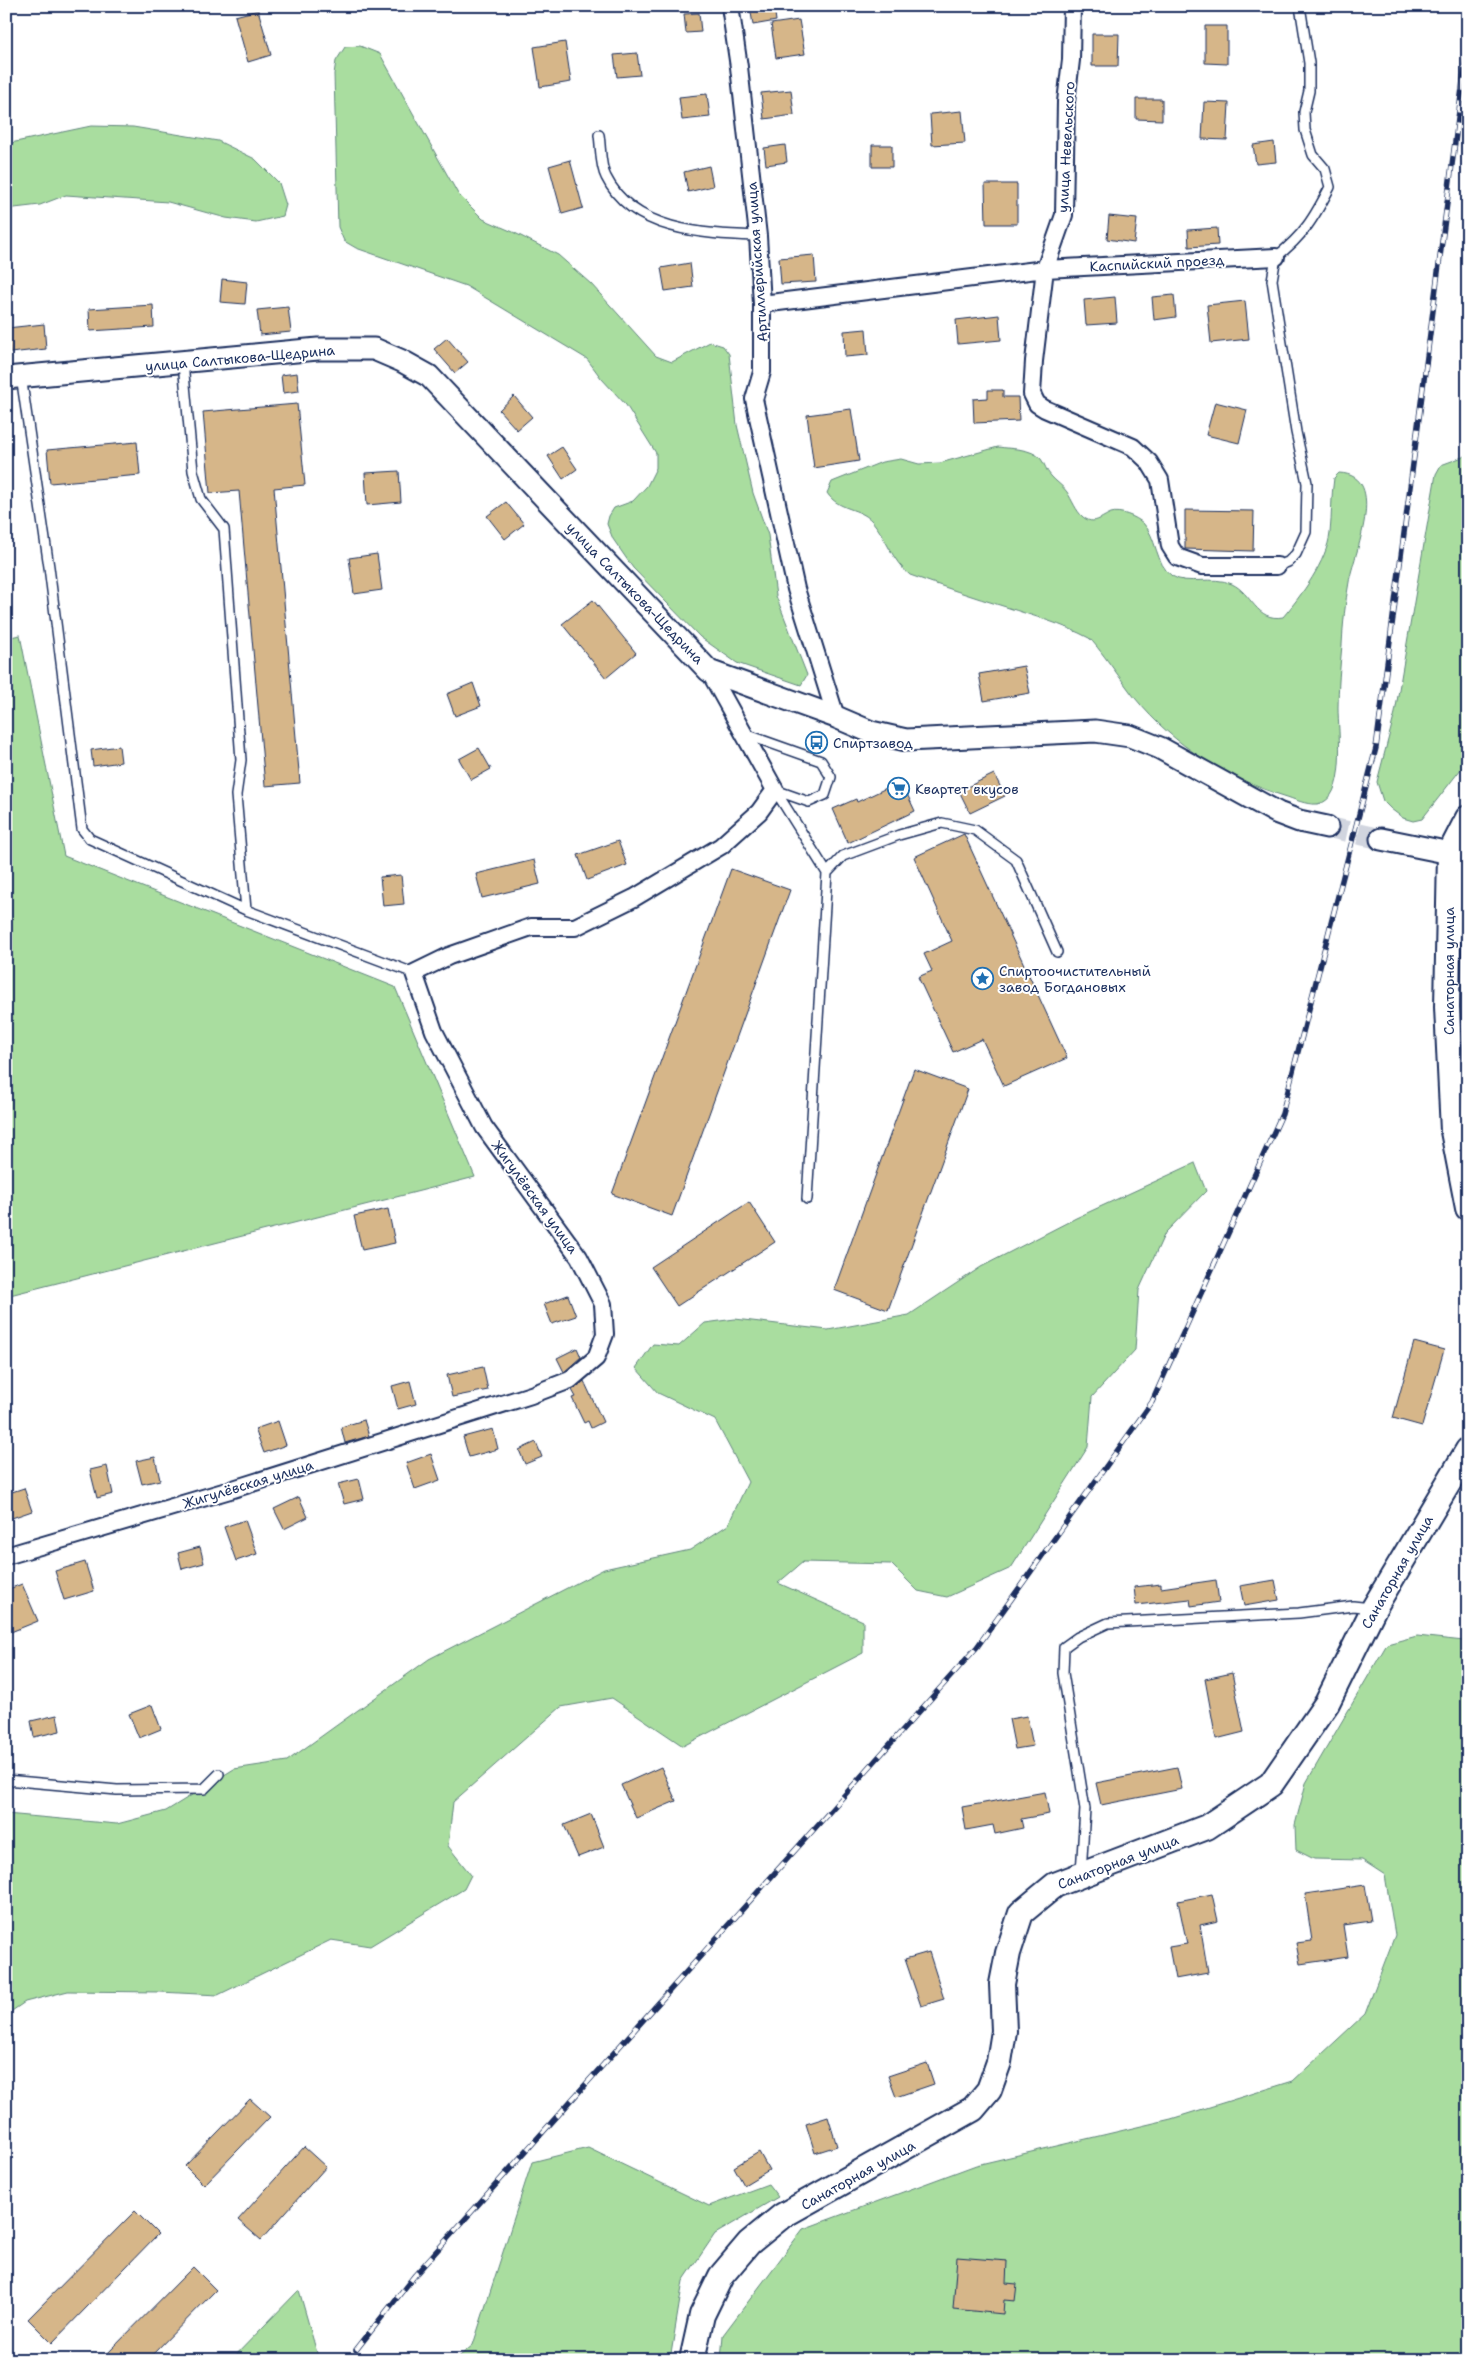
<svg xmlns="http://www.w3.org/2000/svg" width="1474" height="2366" viewBox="0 0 1474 2366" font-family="'Shantell Sans',sans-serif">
<rect width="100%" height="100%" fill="#fff"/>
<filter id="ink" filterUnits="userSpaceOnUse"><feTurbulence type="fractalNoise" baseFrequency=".02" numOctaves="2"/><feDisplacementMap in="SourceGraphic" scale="10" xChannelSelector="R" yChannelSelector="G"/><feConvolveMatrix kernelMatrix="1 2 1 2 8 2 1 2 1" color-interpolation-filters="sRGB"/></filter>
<g filter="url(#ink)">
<path fill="#a9dd9f" stroke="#62867e" d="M360,46l20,8 78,140 25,25 30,13 45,23 33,29 65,72 16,6 38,-20 13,4 6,8 8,71 16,68 15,42 8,61 31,79 -6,10 -64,-22 -37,-26 -67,-69 -20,-29 -6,-15 2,-8 5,-8 19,-7 14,-15 9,-18v-15l-30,-48 -25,-27 -14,-19 -121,-73 -110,-38 -12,-7 -6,-14 -4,-153 2,-13 9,-14z
M91,126l42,1 85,14 37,18 24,24 7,22 -3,11 -27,6 -30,-4 -58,-16 -102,-7 -26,10 -34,4v-65z
M998,447c13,2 34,1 43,12 4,5 5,12 10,17 5,6 11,9 16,16 5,8 9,19 16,25 11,9 18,0 28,-4 9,-3 25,4 32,10 14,14 12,41 29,53 15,10 41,-1 60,8 20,9 24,38 51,33 18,-21 44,-56 47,-84 2,-18 1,-36 4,-55l5,-5c51,2 14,83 10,109 -4,21 -6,42 -7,63 -2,21 -4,43 -4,63 0,22 10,93 -21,96 -11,1 -23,-5 -33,-8 -58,-18 -110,-50 -149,-98 -8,-10 -40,-56 -46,-60 -26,-14 -56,-22 -83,-31 -33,-10 -65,-21 -96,-32 -19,-15 -23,-37 -38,-54 -13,-14 -33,-10 -45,-28l5,-11 50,-20 19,-3 18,5 21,-1z
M1468,455v305l-46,59 -9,2 -10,-3 -12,-9 -8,-8 -6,-19 18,-69 41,-239 5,-9z
M20,635l44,221 331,131 80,190 -469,119v-658z
M1195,1163l11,28 -41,42 -26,57 -4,60 -43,47 -4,50 -77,121 -64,29 -29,-6 -27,-27 -88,-2 -25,21 85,38v32l-180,93 -71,-48 -51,9 -108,95 -5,44 23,29 -7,14 -94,57 -39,-6 -113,55 -58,-3 -92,-1 -43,11 -19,13v-201l111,10 49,-13 68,-42 53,-8 142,-102 175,-90 86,-19 38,-25 20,-43 -33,-62 -57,-27 -22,-25 17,-24 26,2 26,-23 30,-4 93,11 81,-15 72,-48 95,-49z
M1417,1636l47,5 4,2v717h-747l2,-25 80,-106 173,-64 195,-46 122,-38 72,-67 30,-79 -10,-60 -23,-15 -48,-1 -18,-9 -1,-25 11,-42 81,-139z
M588,2148l121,58 59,-22 10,13 -63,37 -32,47 -13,79h-215l18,-15 59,-183z
M299,2290l20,70h-88z"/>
<path fill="#d6b689" stroke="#1b2f5e" d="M750,6h24l2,15 -23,4z
M258,10l13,45 -23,7 -13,-46z
M699,13l2,19 -15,1 -2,-19z
M799,20l6,34 -29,4 -5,-34z
M1205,26h22v38l-22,-1z
M1092,34h27l-1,32h-26z
M565,42l6,40 -31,5 -6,-40z
M637,53l3,22 -23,2 -3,-22z
M791,90l3,25 -30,4 -3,-26z
M707,94l3,23 -28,3 -3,-23z
M1136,99h26v21l-26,-1z
M1204,102l25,1 -2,37 -25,-1z
M962,111l3,32 -33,2 -2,-31z
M1274,142l2,20 -20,2 -3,-19z
M785,145l2,17 -21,3 -2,-17z
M872,145h20v22h-20z
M570,160l13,48 -21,6 -13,-48z
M709,166l4,20 -25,6 -4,-20z
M985,184h32v40h-31z
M1109,216l28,3 -3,24 -27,-4z
M1217,228l1,17 -29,2 -1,-17z
M814,255l2,27 -35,2 -2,-26z
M690,263l3,24 -28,4 -4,-23z
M222,279l25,3 -2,22 -25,-2z
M1174,295l2,22 -22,3 -2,-23z
M1115,297l2,26 -31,2 -2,-25z
M1245,301l4,38 -38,4 -4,-38z
M153,305l1,22 -64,4 -1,-22z
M288,307l3,25 -31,3 -3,-25z
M999,315l2,25 -43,4 -2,-24z
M44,324l2,25 -36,4 -3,-25z
M866,329l2,26 -23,2 -1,-26z
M447,338l21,24 -13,11 -21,-24z
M297,373l2,18 -16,2 -2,-18z
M988,390h15v7h15l1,24 -45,2 -1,-24 15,-1z
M514,396l18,21 -15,13 -18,-20z
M1215,402l32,8 -8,33 -33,-8z
M297,404l8,81 -31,3 26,295 -35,3 -26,-295 -29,2 -7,-81z
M851,409l8,52 -45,7 -7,-53z
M137,442l3,33 -90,8 -3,-33z
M562,447l15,22 -14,10 -15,-23z
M399,471l2,31 -34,3 -2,-32z
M506,502l18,22 -19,15 -18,-23z
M1185,510l69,1 -1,40 -68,-2z
M377,554l5,36 -28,4 -5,-36z
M593,600l43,53 -30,25 -44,-54z
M1024,666l6,27 -46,8 -5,-27z
M473,683l8,23 -26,10 -8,-22z
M119,746l2,16 -28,4 -2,-16z
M479,748l12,21 -20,11 -12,-21z
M994,774l11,22 -35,17 -11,-22z
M901,781l14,30 -67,32 -15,-34 23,-10 1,3z
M964,834l103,224 -63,28 -22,-47 -29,13 -35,-75 14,-6 -8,-17 28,-13 -38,-84z
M618,841l9,24 -40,15 -9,-25z
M534,860l6,24 -58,14 -6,-24z
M731,869l59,21 -118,326 -60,-22z
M401,875l3,29 -21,2 -3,-29z
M914,1069l54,20 -80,221 -54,-20z
M749,1202l26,40 -98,64 -26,-39z
M388,1209l7,34 -33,7 -8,-34z
M568,1295l8,21 -24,8 -8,-20z
M1414,1342l30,8 -22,76 -29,-8z
M577,1348l4,9 -17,15 -7,-14z
M483,1367l5,23 -36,7 -5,-22z
M410,1381l6,23 -18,5 -6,-23z
M584,1381l19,41 -12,6 -3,-7 -4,2 -12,-25 4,-1 -4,-7z
M364,1420l5,16 -24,7 -4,-16z
M278,1421l8,24 -22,8 -9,-24z
M493,1429l5,20 -29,8 -6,-20z
M536,1442l6,15 -17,7 -6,-14z
M431,1454l9,26 -25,9 -9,-26z
M155,1457l5,23 -18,4 -6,-23z
M107,1466l6,28 -16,4 -7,-28z
M359,1479l5,20 -20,5 -6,-20z
M24,1488l8,23 -26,9v-26z
M299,1497l9,20 -24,12 -10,-20z
M245,1520l12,34 -21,7 -12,-34z
M200,1547l4,16 -22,6 -4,-16z
M85,1562l9,29 -30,9 -9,-29z
M1216,1580l3,22 -28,4 -1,-7 -54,6 -2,-18 27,-3v4z
M1275,1580l4,20 -35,6 -4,-20z
M22,1584l16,37 -32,13v-44z
M1232,1673l12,59 -28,7 -11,-60z
M152,1705l9,24 -22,9 -10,-24z
M57,1715l3,16 -26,6 -3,-16z
M1027,1716l6,30 -18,3 -6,-30z
M661,1767l15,34 -40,17 -15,-33z
M1177,1767l5,22 -81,16 -5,-22z
M1045,1792l4,22 -28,5 2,9 -28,6 -2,-9 -27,5 -4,-23z
M591,1814l13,33 -26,10 -14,-32z
M1365,1885l6,36 -28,4 5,32 -48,7 -4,-21 16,-2 -7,-47z
M1212,1894l6,27 -18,4 8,48 -33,6 -6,-32 18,-3 -9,-43z
M929,1952l15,47 -23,7 -16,-47z
M927,2063l7,21 -38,13 -8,-21z
M250,2099l20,18 -66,68 -19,-19z
M828,2117l9,29 -22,7 -9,-29z
M304,2147l22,20 -65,73 -23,-20z
M759,2152l10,18 -25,15 -10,-18z
M135,2211l23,23 -106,109 -24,-24z
M957,2257l50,4 -1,22 11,1 -2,17 -11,-1 -1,14 -50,-5z
M193,2267l23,23 -69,70h-46z"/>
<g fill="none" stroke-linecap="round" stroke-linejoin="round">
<path stroke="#d1d5df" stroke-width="21" stroke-dasharray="21 11" stroke-linecap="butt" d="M1327,827l54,12"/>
<defs>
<path id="service" d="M599,135c2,13 1,31 7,42 27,55 100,57 152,59
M183,363l10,108 8,28 23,30 17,231 -5,35 10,115
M21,376l28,191 33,262 8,10 156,71 168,63
M1277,566l11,-4 8,-8 10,-22 1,-49 -11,-51 -24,-152 4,-23c28,-22 38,-39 54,-70l-5,-18 -12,-14 -8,-25 -1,-18 5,-21v-28l-9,-57
M745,734l76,27 10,16 -6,18 -16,7 -34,-12
M775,790l52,83
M807,1199l20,-326 16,-17 56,-21 43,-12 33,7 41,30 41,92
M6,1780l111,10 87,-1 15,-15
M1081,1873l4,-64 -22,-136 1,-26 14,-10 30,-14 191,-10 54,-7 18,2"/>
<path id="minor" d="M730,6l9,61 19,169 4,68v68l-8,27 42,190 40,128
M1072,6l-1,54 -5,42 -2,113 -19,54 -11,92 -2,33 5,10 8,5 88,38 16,15 11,18 10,66 7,11 25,9h75
M762,304l283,-35 231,-12
M6,1556l224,-66 301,-95 39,-15 26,-22 9,-24 -2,-30 -24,-47 -95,-130 -50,-96 -20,-58 35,-17 82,-29h44l59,-29 87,-52 38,-34 16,-22 -66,-119"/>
<path id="tertiary" d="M6,378l312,-29h56l28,12 27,15 280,295 127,46 35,15 35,8 189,-9 35,5 30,12 118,65 21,8 28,6
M1381,839l69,14"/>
<path id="secondary" d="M1468,818l-18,35 -3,154 6,124 15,77
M692,2360l10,-45 19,-39 28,-33 33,-27 191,-107 16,-19 10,-28 5,-31 -2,-47 6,-31 13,-40 34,-28 152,-58 64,-43 56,-81 47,-95 94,-158"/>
</defs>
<use href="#service" stroke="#1b2f5e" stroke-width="12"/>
<use href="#minor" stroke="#1b2f5e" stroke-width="20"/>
<use href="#tertiary" stroke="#1b2f5e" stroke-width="25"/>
<use href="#secondary" stroke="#1b2f5e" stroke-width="28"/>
<use href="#service" stroke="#fff" stroke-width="9"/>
<use href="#minor" stroke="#fff" stroke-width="16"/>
<use href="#tertiary" stroke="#fff" stroke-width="21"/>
<use href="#secondary" stroke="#fff" stroke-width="24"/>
<defs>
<path id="rail" d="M356,2350l59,-75 562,-628 175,-245 130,-288 94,-366 92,-706"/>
</defs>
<use href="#rail" stroke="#1b2f5e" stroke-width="5.5"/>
<use href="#rail" stroke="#fff" stroke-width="4" stroke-dasharray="11" stroke-linecap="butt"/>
</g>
</g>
<defs>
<symbol id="bus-ring" viewBox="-11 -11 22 22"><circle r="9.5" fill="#fff" stroke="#1f6fb2" stroke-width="1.5"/><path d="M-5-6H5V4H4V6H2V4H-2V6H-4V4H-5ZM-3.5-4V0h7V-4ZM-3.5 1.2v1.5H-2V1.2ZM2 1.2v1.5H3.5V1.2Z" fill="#1f6fb2"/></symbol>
<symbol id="supermarket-ring" viewBox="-11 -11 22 22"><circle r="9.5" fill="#fff" stroke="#1f6fb2" stroke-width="1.5"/><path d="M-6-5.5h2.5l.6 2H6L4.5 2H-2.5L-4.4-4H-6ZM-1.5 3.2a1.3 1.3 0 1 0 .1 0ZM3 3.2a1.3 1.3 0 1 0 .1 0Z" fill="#1f6fb2"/></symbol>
<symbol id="sight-ring" viewBox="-11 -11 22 22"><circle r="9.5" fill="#fff" stroke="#1f6fb2" stroke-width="1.5"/><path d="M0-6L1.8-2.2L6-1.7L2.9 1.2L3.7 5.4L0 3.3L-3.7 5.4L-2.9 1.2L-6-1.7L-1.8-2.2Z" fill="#1f6fb2"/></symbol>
</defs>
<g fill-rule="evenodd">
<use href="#bus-ring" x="804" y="730" width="25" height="25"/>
<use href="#supermarket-ring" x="886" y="776" width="25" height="25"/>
<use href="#sight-ring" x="970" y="966" width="25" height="25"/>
</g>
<g text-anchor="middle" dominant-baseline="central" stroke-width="4" stroke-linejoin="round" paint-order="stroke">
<g font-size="14" fill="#1b2f5e" stroke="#fff">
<text transform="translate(1066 147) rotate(-87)">улица Невельского</text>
<text transform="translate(757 262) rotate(-94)">Артиллерийская улица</text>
<text transform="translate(1157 263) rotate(-3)">Каспийский проезд</text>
<text transform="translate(240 358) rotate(-5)">улица Салтыкова-Щедрина</text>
<text transform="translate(635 593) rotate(46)">улица Салтыкова-Щедрина</text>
<text transform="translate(1449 971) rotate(-90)">Санаторная улица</text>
<text transform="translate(535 1197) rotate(54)">Жигулёвская улица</text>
<text transform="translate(248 1484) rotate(-17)">Жигулёвская улица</text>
<text transform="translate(1397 1572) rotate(-60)">Санаторная улица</text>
<text transform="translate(1118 1862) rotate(-21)">Санаторная улица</text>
<text transform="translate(858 2175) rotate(-29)">Санаторная улица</text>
</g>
<g font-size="14" fill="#1b2f5e" stroke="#fff" text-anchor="start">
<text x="833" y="743">Спиртзавод</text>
<text x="915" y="789">Квартет вкусов</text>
<text x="999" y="971">Спиртоочистительный<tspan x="999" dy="16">завод Богдановых</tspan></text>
</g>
</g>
<rect width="1474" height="2366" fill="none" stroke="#fff" stroke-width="25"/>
<rect x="12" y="12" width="1449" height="2341" fill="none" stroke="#1b2f5e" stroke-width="2" filter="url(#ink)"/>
</svg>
